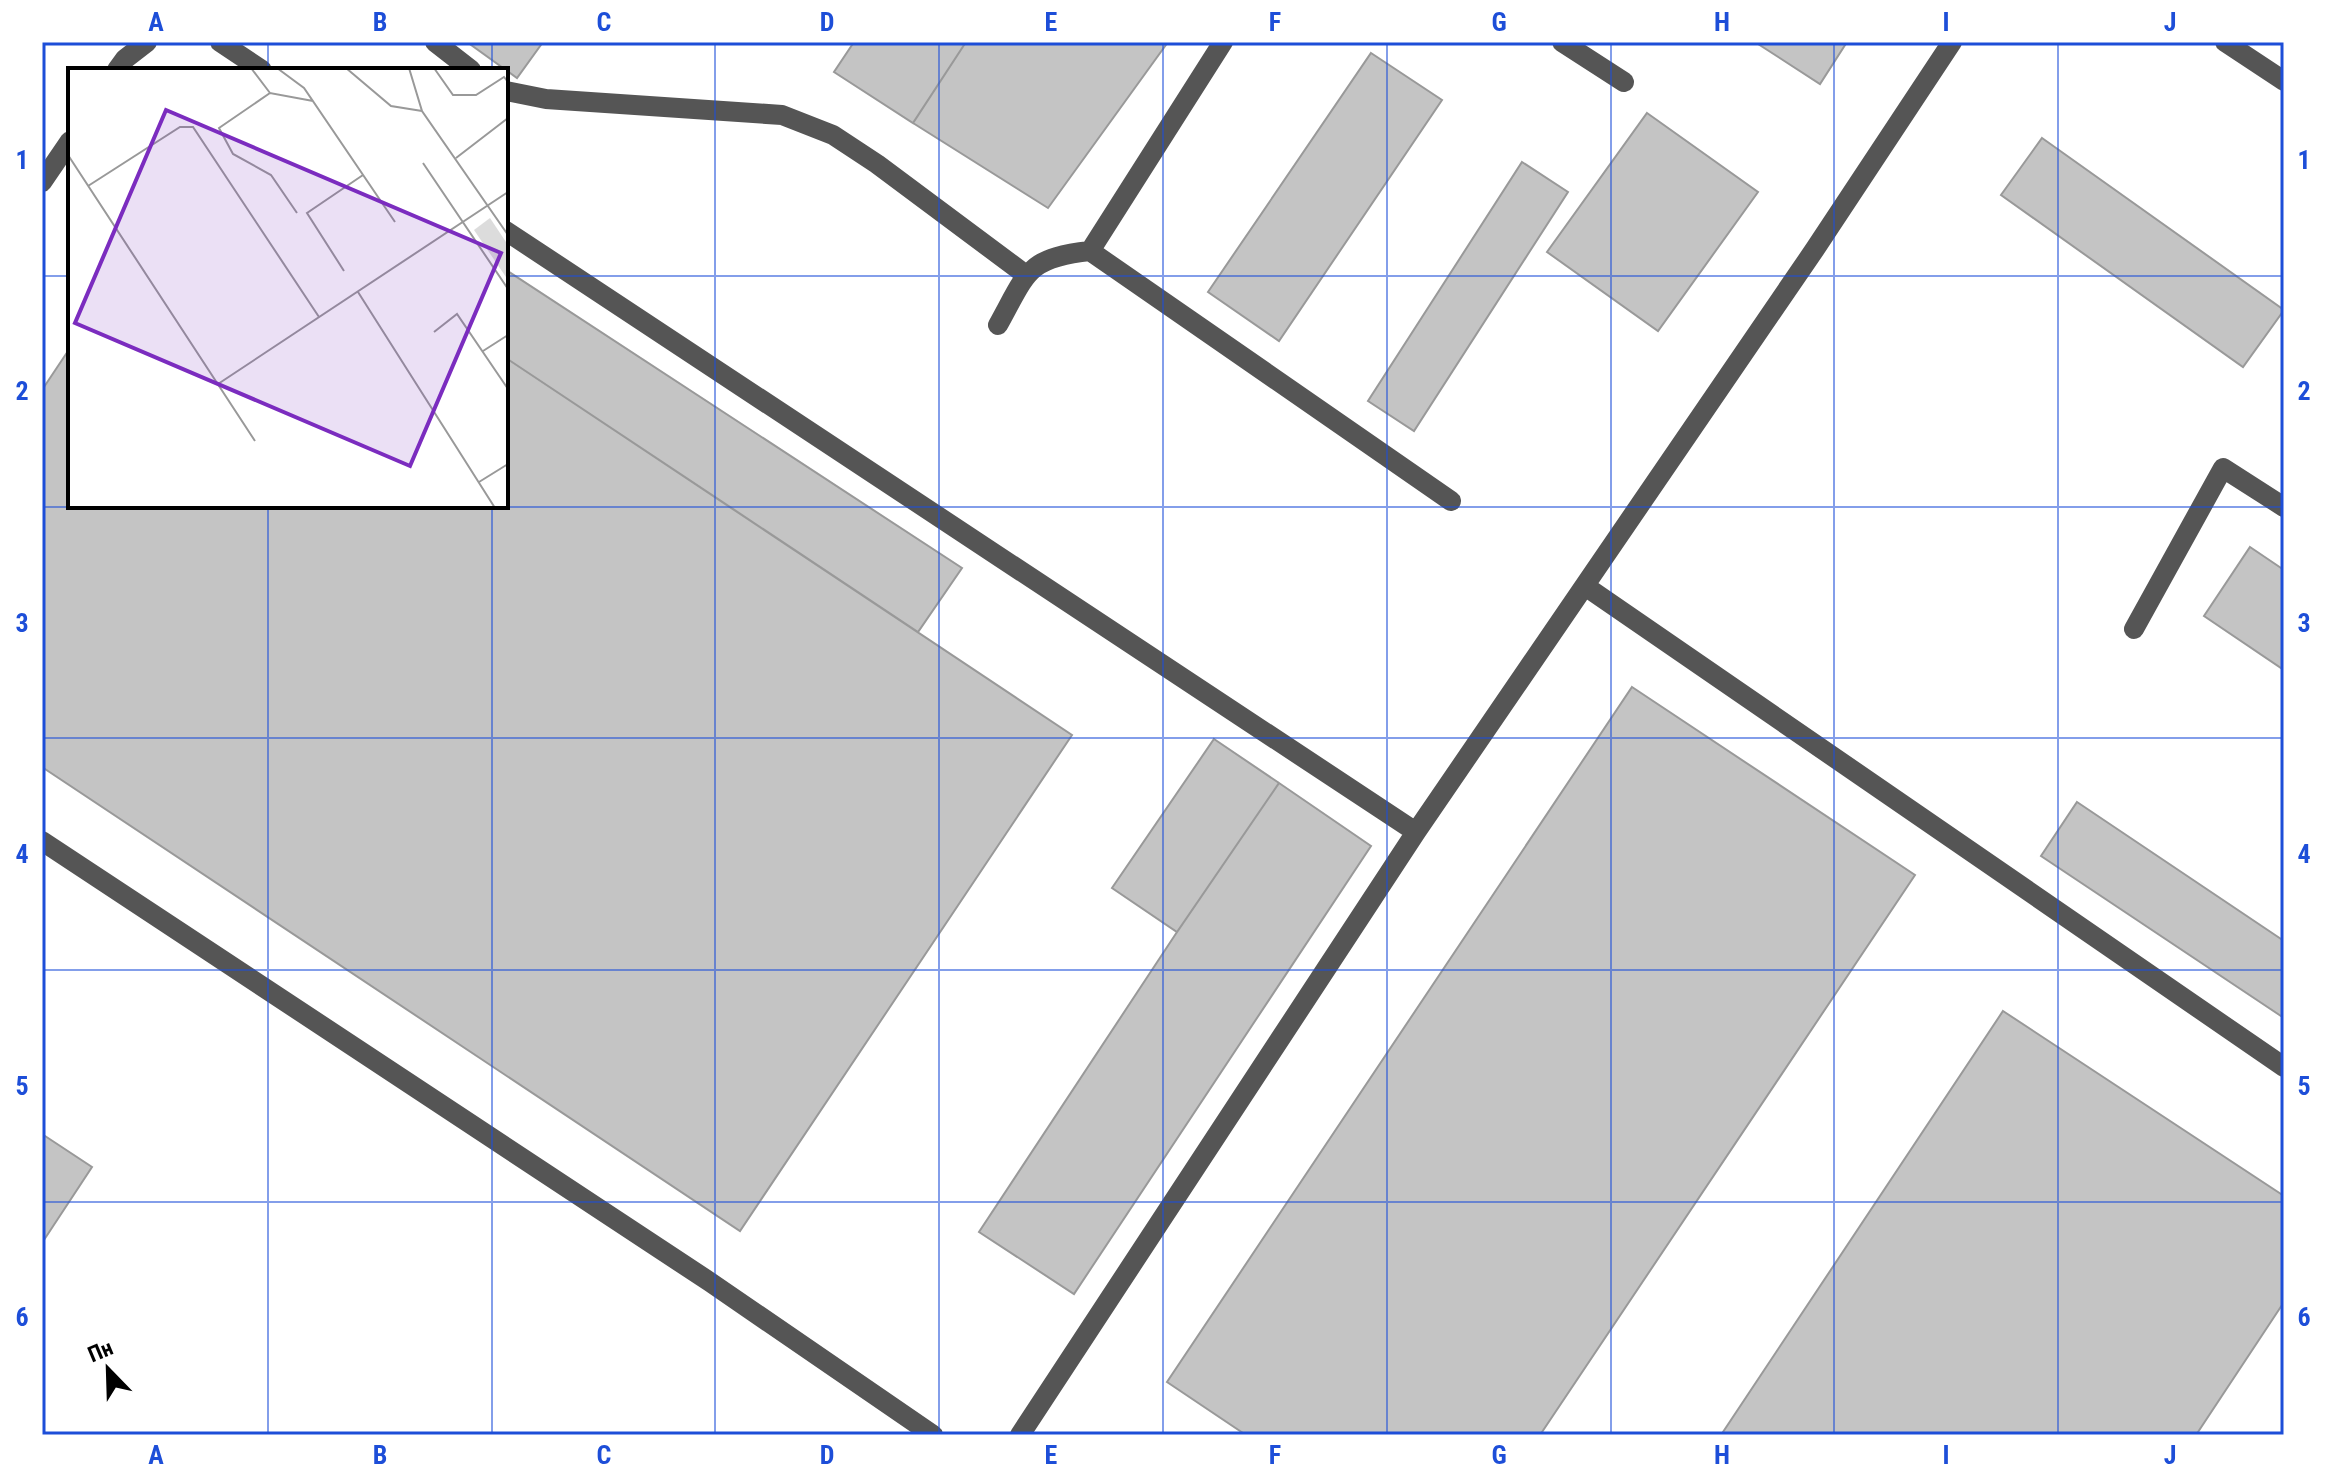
<svg xmlns="http://www.w3.org/2000/svg" width="2326" height="1477" viewBox="0 0 2326 1477" font-family="'Roboto Condensed',sans-serif">
<rect width="100%" height="100%" fill="#fff"/>
<path fill="#c4c4c4" stroke="#999" stroke-width="2" d="M467,42h76l-26,36z
M854,42h112l-53,81 -79,-51z
M966,42h202l-120,166 -135,-85z
M1755,42h92l-27,42z
M1371,53l71,47 -163,241 -71,-49z
M1647,113l111,79 -100,139 -111,-79z
M2042,138l242,172 -41,57 -242,-172z
M1522,162l46,30 -154,239 -46,-30z
M506,270l456,298 -44,64 -412,-274z
M70,348v158h436v-148l566,377 -332,496 -698,-464v-377z
M2250,547l34,23v100l-80,-54z
M1632,687l283,188 -375,560h-294l-79,-53z
M1214,739l65,44 -102,149 -65,-44z
M1279,783l92,63 -297,448 -95,-62 198,-300z
M2077,802l207,139v77l-243,-162z
M2003,1011l281,185v106l-88,133h-475z
M42,1134l50,33 -50,76z"/>
<g fill="none" stroke-linecap="round" stroke-linejoin="round">
<path stroke="#555" stroke-width="20" d="M220,42l42,28
M435,42l36,28
M1223,42l-133,209 361,250
M1562,42l62,40
M2225,42l59,39
M117,70l8,-11 22,-17
M506,91l40,8 236,16 51,20 44,29 149,111
M42,182l28,-41
M506,231l910,601
M998,325c29,-52 28,-67 92,-74
M1585,586l699,481
M2134,629l89,-161 61,39
M42,841l668,441 223,153
M1020,1435l396,-603 399,-583 137,-207"/>
</g>
<path fill="none" stroke="#1d4ed8" stroke-width="2" stroke-opacity="0.55" d="M268,42v28M492,42v28M715,42v1393M939,42v1393M1163,42v1393M1387,42v1393M1611,42v1393M1834,42v1393M2058,42v1393M42,276h28M506,276h1778M268,506v929M492,506v929M42,507h2242M42,738h2242M42,970h2242M42,1202h2242"/>
<g transform="translate(68 68)">
<rect width="440" height="440" fill="#fff"/>
<path d="M422,150l18,27v35l-34,-50z" fill="#dcdcdc"/>
<path fill="none" stroke="#999" stroke-width="2" d="M183,0l19,25M209,0l27,20 91,134M278,0l45,38 31,5M341,0l13,43 86,124M366,0l19,27h23l28,-18 4,5M0,87l187,286M388,90l52,-40M355,95l85,126M20,118l92,-59h13l126,190M229,145l-26,-38 -38,-21 -14,-26 51,-35 43,8M276,203l-37,-58 56,-38M290,224l137,216M366,264l23,-18 51,75M415,283l25,-16M150,316l290,-192M411,414l29,-18"/>
<path fill="#7b2cbf" fill-opacity="0.15" stroke="#7b2cbf" stroke-width="4" d="M98,42l335,143 -91,213 -335,-143z"/>
<rect width="440" height="440" fill="none" stroke="#000" stroke-width="4"/>
</g>
<rect width="2326" height="1477" fill="none" stroke="#ffffff" stroke-width="88"/>
<g transform="translate(108 1369) rotate(337)" stroke="#ffffff" stroke-width="6" paint-order="stroke">
<path d="M0-6L14 30L0 20L-14 30Z" fill="#000000"/>
<text y="-12" font-size="22" font-weight="bold" text-anchor="middle" fill="#000000">Пн</text>
</g>
<rect x="44" y="44" width="2238" height="1389" fill="none" stroke="#1d4ed8" stroke-width="3"/>
<g font-size="26" text-anchor="middle" font-weight="bold" fill="#1d4ed8">
<text x="156" y="31">A</text>
<text x="380" y="31">B</text>
<text x="604" y="31">C</text>
<text x="827" y="31">D</text>
<text x="1051" y="31">E</text>
<text x="1275" y="31">F</text>
<text x="1499" y="31">G</text>
<text x="1722" y="31">H</text>
<text x="1946" y="31">I</text>
<text x="2170" y="31">J</text>
<text x="22" y="169">1</text>
<text x="2304" y="169">1</text>
<text x="22" y="400">2</text>
<text x="2304" y="400">2</text>
<text x="22" y="632">3</text>
<text x="2304" y="632">3</text>
<text x="22" y="863">4</text>
<text x="2304" y="863">4</text>
<text x="22" y="1095">5</text>
<text x="2304" y="1095">5</text>
<text x="22" y="1326">6</text>
<text x="2304" y="1326">6</text>
<text x="156" y="1464">A</text>
<text x="380" y="1464">B</text>
<text x="604" y="1464">C</text>
<text x="827" y="1464">D</text>
<text x="1051" y="1464">E</text>
<text x="1275" y="1464">F</text>
<text x="1499" y="1464">G</text>
<text x="1722" y="1464">H</text>
<text x="1946" y="1464">I</text>
<text x="2170" y="1464">J</text>
</g>
</svg>
